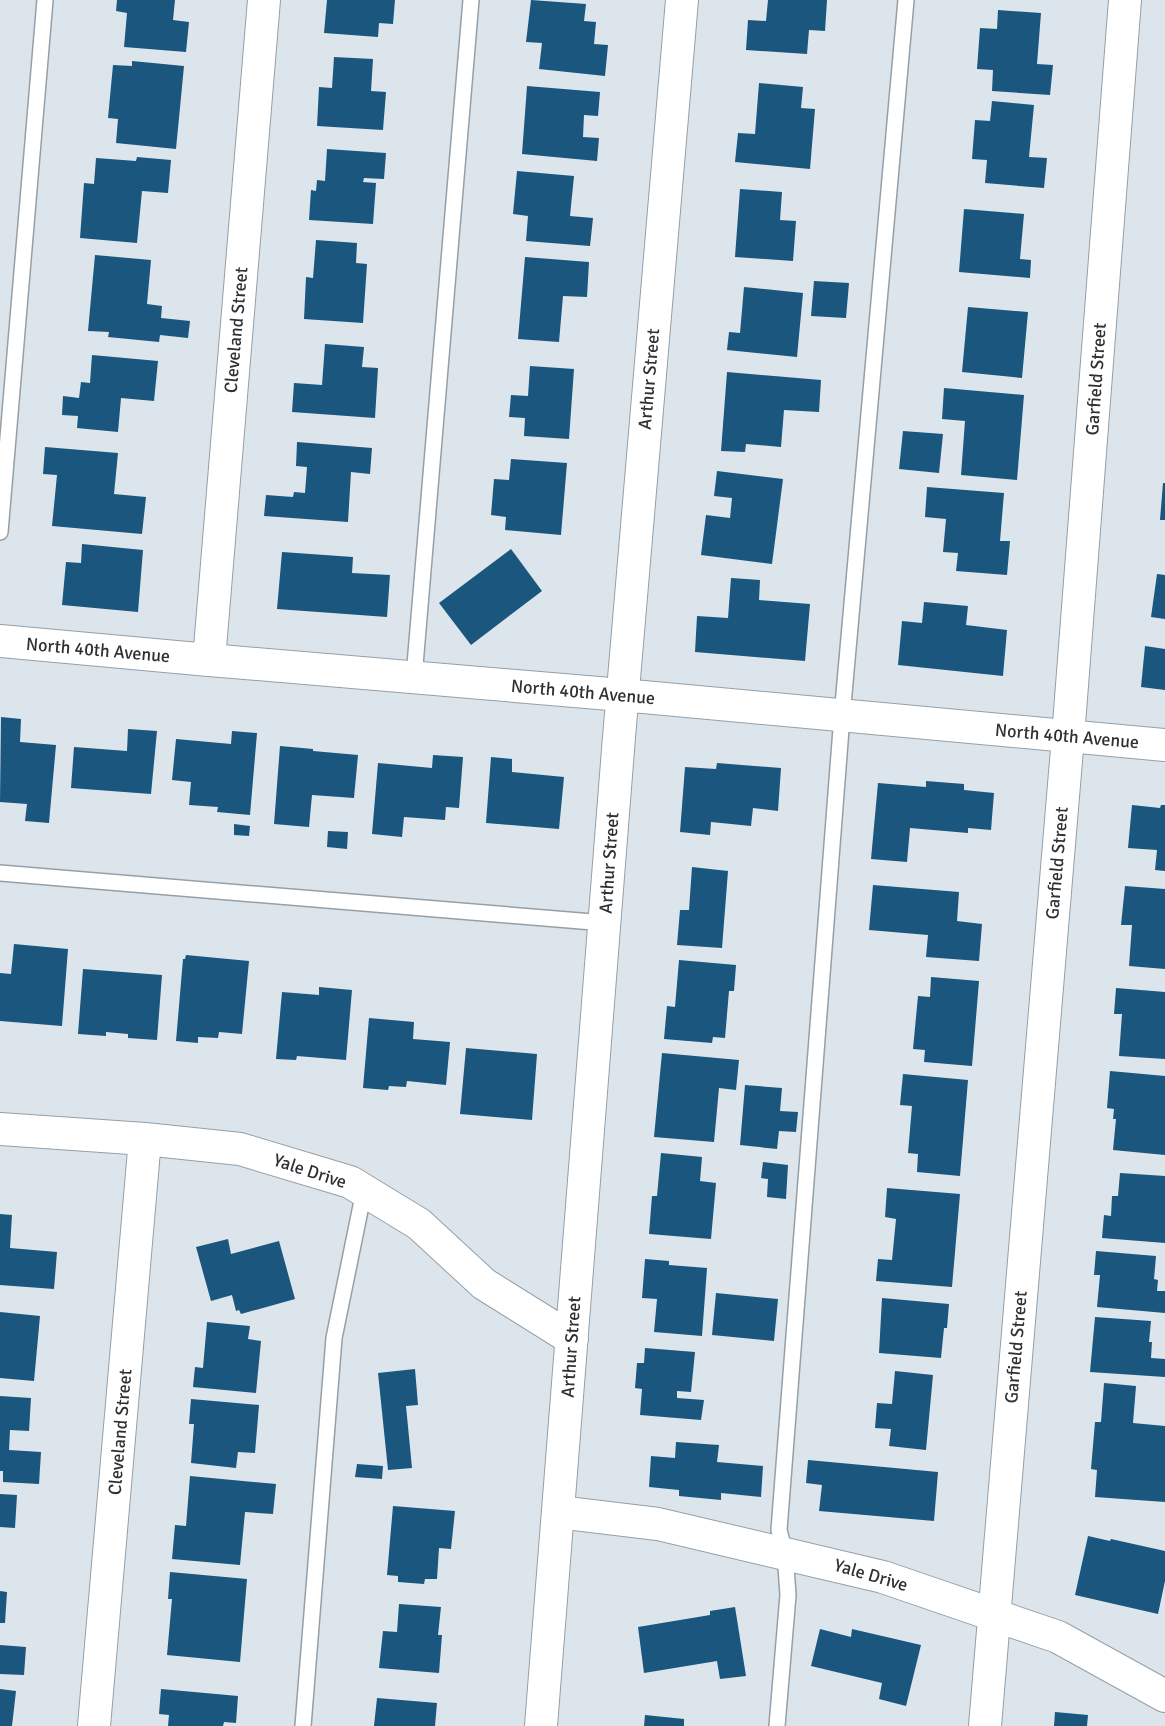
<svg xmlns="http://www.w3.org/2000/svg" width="1165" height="1726" viewBox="0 0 1165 1726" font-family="Signika,sans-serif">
<rect width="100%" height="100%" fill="#dce5ec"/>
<path fill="#1a567d" d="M117,0h58l-2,20 16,2 -3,30 -62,-5 3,-34 -11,-2z
M327,0h68l-2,24 -14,-1 -1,14 -54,-4z
M531,0l55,4 -2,17 12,1 -2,22 14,1 -3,31 -66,-7 3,-26 -16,-1z
M768,0h59l-2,31 -16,-1 -2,24 -61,-4 2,-30 18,1z
M998,10l43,3 -4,51 16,1 -3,30 -58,-4 1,-21 -16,-1 3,-41 17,1z
M334,57l39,2 -2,32 15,1 -3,38 -66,-4 2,-39 13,1z
M132,61l52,5 -8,83 -60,-6 2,-24 -10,-1 5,-53 19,1z
M759,83l44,4 -2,21 14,1 -5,60 -75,-7 3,-29 17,1z
M527,86l73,6 -2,24 -14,-1 -1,22 16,1 -2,23 -75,-7z
M992,101l42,4 -5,52 18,1 -3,30 -59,-5 2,-23 -15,-1 3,-39 15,1z
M327,149l59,4 -2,26 -20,-1 -1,4 13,1 -3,41 -64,-4 2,-30 5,1 1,-11 8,1z
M137,157l34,3 -3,33 -26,-2 -5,52 -57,-5 4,-55 10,1 2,-26 40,3z
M517,171l57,5 -4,40 23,2 -3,28 -64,-5 2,-25 -15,-2z
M740,189l42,3 -2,28 16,1 -3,40 -58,-4z
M964,209l60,5 -4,45 11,1 -1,18 -71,-6z
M316,240l41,3 -1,20 11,1 -4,59 -59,-4 2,-42 7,1z
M95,255l56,5 -4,44 15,2 -1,12 29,3 -2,17 -28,-3 -1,7 -51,-5 1,-5 -21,-1z
M525,257l64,5 -2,35 -24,-1 -4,46 -41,-3z
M814,281l35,2 -3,35 -35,-2z
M744,287l59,6 -6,64 -70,-7 2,-18 11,1z
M968,307l60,5 -6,66 -60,-6z
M325,344l39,3 -2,20 16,1 -3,50 -83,-6 2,-29 28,2z
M92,355l66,6 -4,40 -33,-3 -3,34 -41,-4 1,-12 -16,-1 1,-19 16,2 2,-16 9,1z
M530,366l44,3 -5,70 -45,-3 1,-18 -16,-1 2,-22 17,1z
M727,372l94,8 -2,32 -35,-2 -3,37 -35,-3 -1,8 -24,-1z
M944,388l80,7 -7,85 -56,-5 4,-54 -23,-2z
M903,431l40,3 -4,39 -40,-4z
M297,442l75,6 -2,26 -19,-2 -3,50 -84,-6 2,-21 27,2 1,-5 11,1 2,-26 -11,-1z
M45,447l73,6 -4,41 32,3 -4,37 -90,-8 5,-51 -14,-1z
M511,459l56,4 -6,72 -56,-5 1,-13 -15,-2 3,-36 15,1z
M717,471l66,8 -11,85 -71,-9 5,-40 24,3 2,-20 -18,-2z
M1163,483h2v37h-5z
M927,487l77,6 -4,48h10l-3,34 -51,-4 2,-18 -15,-1 3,-33 -21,-2z
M82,544l61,6 -5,62 -76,-7 4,-43 15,1z
M511,549l31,42 -71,54 -32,-42z
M282,552l71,5 -1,16 38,2 -3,42 -110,-8z
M1157,574l8,1v44l-14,-2z
M731,578l29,2 -1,20 51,4 -5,57 -110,-9 2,-36 31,2z
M924,602l44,4 -2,19 41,5 -4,46 -105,-11 4,-44 20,2z
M1145,646l20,3v41l-24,-3z
M1,717l20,2 -1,23 36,3 -7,78 -24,-2 2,-17 -27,-2z
M128,729l29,2 -6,63 -80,-6 3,-41 53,4z
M232,731l25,2 -7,82 -33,-3 1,-5 -29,-2 2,-23 -19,-2 4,-41 55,5z
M280,746l33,3v2l45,4 -4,43 -42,-3 -3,32 -35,-3z
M433,755l30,2 -4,51 -13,-1 -1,13 -41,-3 -2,20 -30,-3 6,-71 54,5z
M491,757l21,2v13l52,5 -5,52 -73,-6z
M717,763l64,5 -3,43 -25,-3 -2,18 -40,-4 -1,13 -30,-3 5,-65 31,2z
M926,781l38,3v6l30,3 -3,37 -23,-2v5l-58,-5 -3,34 -36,-3 7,-76 48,4z
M1132,805l28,3 1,-3h4v66l-10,-1 2,-20 -29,-2z
M234,824l16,2 -1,10 -15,-1z
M328,831l20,1 -1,17 -20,-2z
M692,867l36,4 -6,77 -45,-3 3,-35h9z
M873,885l86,7 -2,29 25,3 -3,37 -53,-4 2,-22 -59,-5z
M1125,886l40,3v80l-36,-3 3,-41h-11z
M14,944l54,5 -6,77 -62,-5v-48l11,1z
M186,955l63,6 -7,73 -23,-2 -1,6 -20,-1v6l-22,-2 7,-82h2z
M679,960l57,5 -2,26h-5l-4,47 -12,-1 -1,6 -48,-4 3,-33 8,1z
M83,969l79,6 -5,65 -29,-2v-4l-22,-2v4l-28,-2z
M931,977l48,4 -7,85 -48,-4 1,-12 -12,-1 5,-53 12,1z
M319,987l33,3 -6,70 -49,-4 -1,4 -20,-1 6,-67 37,3z
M1116,988l49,4v67l-46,-3 3,-42h-8z
M369,1018l45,4 -1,17 37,3 -4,43 -39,-4 -1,6 -17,-1 -1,4 -25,-2z
M466,1048l71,6 -5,66 -72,-6z
M662,1053l77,7 -3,30 -17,-2 -5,54 -60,-5z
M1110,1071l55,5v79l-52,-5 3,-31h-3l1,-10 -7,-1z
M903,1074l65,6 -8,96 -43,-4 1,-18 -10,-1 4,-47 -12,-1z
M745,1085l37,3 -2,23 18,1 -2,20 -17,-1 -2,18 -37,-4z
M661,1153l41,4 -2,24 16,2 -5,56 -62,-5 3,-38h5z
M763,1162l25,3 -2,34 -19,-2 1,-18 -7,-1z
M1120,1173l45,3v67l-63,-5 2,-23 7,1 1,-20h6z
M887,1188l73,6 -8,93 -76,-6 2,-22 14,1 4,-41 -11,-2z
M0,1214l12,1 -2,33 47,4 -3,37 -54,-4z
M228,1239l3,15 48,-13 16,58 -54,15 -2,-4 -3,1 -4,-16 -21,6 -15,-54z
M1096,1251l60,5 -2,23 4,1 -1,11h8v22l-68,-6 3,-32h-6z
M645,1259l24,2v4l38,3 -5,68 -48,-4 3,-33 -15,-1z
M716,1293l62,6 -4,42 -62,-6z
M882,1298l67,6 -2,24h-3l-3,30 -62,-5z
M0,1312l40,4 -6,65 -34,-3z
M1095,1317l56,4 -2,21h3l-1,16 14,1v18l-75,-5z
M207,1322l43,4 -2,13 13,2 -5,52 -63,-6 2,-20 8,1z
M645,1348l50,4 -4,40 -14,-1v7l27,2 -3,20 -61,-5 2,-26 -7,-1 2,-25h7z
M415,1369l3,36 -12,1 6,62 -24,2 -10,-97z
M895,1371l38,4 -7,75 -37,-4 2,-17 -16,-1 2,-25 15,1z
M1104,1383l32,3 -3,37 32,3v76l-70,-5 2,-27 -6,-1 4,-47h6z
M0,1396l31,2 -2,33 -19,-1 -1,20 32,2 -2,32 -36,-2v-11h-3z
M191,1399l68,6 -4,48 -17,-1 -2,16 -45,-5 3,-39h-5z
M676,1442l43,3 -2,17 46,4 -2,31 -40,-4v7l-42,-4v-6l-30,-3 2,-31 24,2z
M808,1460l130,12 -4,49 -115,-10 3,-26 -16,-2z
M357,1464l26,2 -1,13 -27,-2z
M190,1476l86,8 -3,30 -28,-2 -5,53 -68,-6 3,-34 11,1z
M0,1494l17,1 -2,33 -15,-1z
M393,1506l62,5 -4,38 -12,-1 -2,31h-12l-1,5 -26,-2v-6l-11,-1z
M1088,1536l22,5 1,-2 54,12v30l-7,33 -83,-19z
M170,1572l77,7 -7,83 -73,-7 5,-56h-4z
M0,1591l7,1 -2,31h-5z
M399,1604l42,3 -3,28h4l-3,38 -60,-5 4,-37 14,1z
M735,1607l11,69 -26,3 -3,-18 -73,12 -6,-46 72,-12v-4z
M820,1629l31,8 1,-8 69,16 -15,61 -27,-7 3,-16 -71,-17z
M0,1645l26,2 -2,28 -24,-1z
M0,1689l16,2 -4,35h-12z
M161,1689l77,7 -2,27 -12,-1 -1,4h-55l1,-11 -10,-1z
M377,1698l60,5 -2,23h-61z
M1055,1712l33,3 -1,11h-33z
M645,1715l39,4v7h-40z"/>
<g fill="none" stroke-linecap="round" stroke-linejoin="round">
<defs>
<path id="service" d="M0,532l45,-532
M414,677l57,-677
M0,873l605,50
M303,1726l31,-388 30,-147
M777,1726l11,-131 -3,-42 -6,-23 63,-814 64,-716"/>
<path id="minor" d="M0,641l209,19 413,35 543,50
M209,660l55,-660
M0,1129l145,10 95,10 110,33 69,42 65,60 88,55
M558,1512l100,12 225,53 175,60 107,59
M94,1726l51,-587
M541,1726l78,-989 63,-737
M985,1726l83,-989 57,-737"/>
</defs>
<use href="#service" stroke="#969fa6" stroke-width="18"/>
<use href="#minor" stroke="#969fa6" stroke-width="34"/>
<use href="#service" stroke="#fff" stroke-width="15"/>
<use href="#minor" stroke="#fff" stroke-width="32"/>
</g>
<g text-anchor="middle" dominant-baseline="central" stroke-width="6" stroke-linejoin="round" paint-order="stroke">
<g font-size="18" fill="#2e3134" stroke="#fff">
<text transform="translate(236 330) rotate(-85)">Cleveland Street</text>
<text transform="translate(649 379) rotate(-85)">Arthur Street</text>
<text transform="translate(1096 379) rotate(-86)">Garfield Street</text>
<text transform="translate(98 650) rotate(5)">North 40th Avenue</text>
<text transform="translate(583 692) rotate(5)">North 40th Avenue</text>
<text transform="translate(1067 736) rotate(5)">North 40th Avenue</text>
<text transform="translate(609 863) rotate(-86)">Arthur Street</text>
<text transform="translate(1057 863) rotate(-85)">Garfield Street</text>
<text transform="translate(310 1171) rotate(18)">Yale Drive</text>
<text transform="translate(571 1347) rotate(-86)">Arthur Street</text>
<text transform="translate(1016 1347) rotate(-85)">Garfield Street</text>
<text transform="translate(120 1432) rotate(-85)">Cleveland Street</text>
<text transform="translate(871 1575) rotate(16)">Yale Drive</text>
</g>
</g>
</svg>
